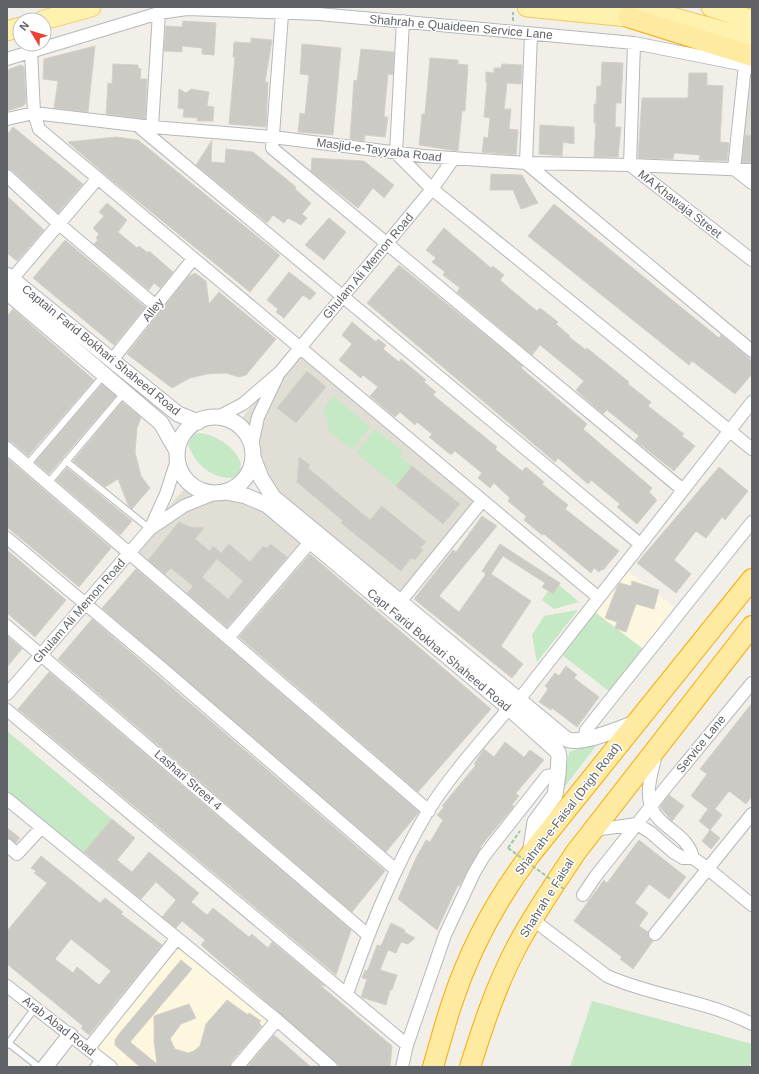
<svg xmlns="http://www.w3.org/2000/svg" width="759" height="1074" viewBox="0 0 759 1074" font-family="Helvetica,sans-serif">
<rect width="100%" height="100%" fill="#f1efe8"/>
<path fill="#fef7e0" d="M623,567l51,40 -31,42 -52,-40z
M177,938l100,82 -40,47h-126l-23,-18z"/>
<path fill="#e1ded6" d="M745,65l7,3v115l-18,-14z
M300,348l182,153 -82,101 -127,-105 -27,-64 -9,-9z
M189,483l18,10 39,3 64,46 -82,96 -99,-85z"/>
<path fill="#c5e8c5" d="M333,396l37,31 -18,23 -23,-19 -2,-12 -4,-8z
M375,429l29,23 -4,5 12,9 -16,20 -40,-33z
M198,433c16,-1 51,22 41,40 -2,4 -6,5 -10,5 -20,-1 -35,-16 -41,-34l4,-9z
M559,585l20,17 -25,7 -12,-9 6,-9 5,3z
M591,609l52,40 -33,43 -53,-41z
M578,610l-41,52 -5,-27 12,-19z
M7,731l105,88 -29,34 -76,-62z
M599,742l-36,47 6,-37z
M592,1001l160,43v20h-2l-1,3h-179z"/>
<path fill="#cccac5" stroke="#d6d1c6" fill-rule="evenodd" d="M183,21l33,2 -2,32 -12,-1v-6l-20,-2v6l-18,-1 2,-25 16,1z
M251,38l21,2 -7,42h3l-2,45 -37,-3 6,-67h-2l1,-15 17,1z
M302,44l39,4 -8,87 -35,-3 2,-19 5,1 4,-39 -9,-1z
M95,46l-7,66 -34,-4 4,-27 -15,-2 1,-20z
M361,49l33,3 -1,23 -5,-1 -4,43h4l-3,20 -20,-2 -1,6 -14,-2 4,-59 3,1z
M430,58l28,2v4l10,1 -3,46h-3l-4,40 -39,-6 3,-31h3z
M602,62l21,1 -2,40h-5l-1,24h6l-3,30h-24l2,-34h-2v-19h2l1,-18h4z
M113,64l25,1v3l3,1 -1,10h7l-2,40 -39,-5 2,-31 4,1z
M502,64l20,1 -1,19 -14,-1 -3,26h7l-2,20 9,1 -2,25 -34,-3 2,-15 4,1 2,-20 -6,-1 3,-35h-1v-10l8,1v-5h7z
M21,65l3,2 2,36 -3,3 -16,5v-41z
M689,73h18v12l16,1 -3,56 9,1 -2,18 -28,-1 1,-5 -26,-2 -1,6 -35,-1 4,-60h46z
M179,89l7,4 5,-4 18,3 -2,14 7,1 -1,14h-16l1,-3 -15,-1 1,-8 -6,-1z
M540,125l34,2v17l-11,-2 -1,14 -23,-2z
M13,127l70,57 -25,29 -46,-43 -5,-1v-34z
M745,135l7,1v26h-10z
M116,137l22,3 142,115 -30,37 -142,-115 -40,-35z
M212,140l-1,22 14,1 1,-14 27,3 43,35 -1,2 16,14 -9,11 5,4 -6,7 -13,-7 -4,5 -11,-8 -6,8 -71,-58z
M312,158l52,3 30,24 -10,13 -11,-10 -15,20 -47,-37z
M491,174l31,1 16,28 -17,6 -8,-19h-23z
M7,196l37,34 -27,31 -10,-8z
M107,203l20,17 -9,12 19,16 2,-2 9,7 1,-2 24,21 -13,16 -6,-5 -5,7 -55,-46 4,-4 -2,-2 3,-4 -6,-6 11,-12 -5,-4z
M554,204l165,134 2,-3 31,26v13l-17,20 -43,-33 -3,4 -161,-129z
M329,218l17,14 -22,28 -19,-15z
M444,228l47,40 2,-2 11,9 -4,5 9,8 28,23 3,-3 18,14 -2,2 14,12 -1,1 17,13 1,-2 42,34 -1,2 23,18 -3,4 36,28 -2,2 13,10 -21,25 -39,-31 4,-4 -32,-26 -4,4 -27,-24 8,-9 -44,-36 -8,10 -75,-63 3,-4 -17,-13 2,-3 -13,-10 4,-4 -10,-8z
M65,240l80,67 -31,38 -81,-67z
M399,265l124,101 -2,2 66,56 -4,5 69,59 -3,4 8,8 -20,24 -20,-17 3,-3 -29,-24 -3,4 -30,-26 -3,4 -188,-159z
M289,272l27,21 -6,7 -7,-5 -19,23 -8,-6 2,-3 -11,-9z
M195,273l11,8 3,23 10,-12 57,47 -30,36 -7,2 -13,-4 -19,1 -17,4 -18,10 -45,-34 61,-77z
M13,309l81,71 -66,76 -16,-14 -5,-1v-125z
M352,322l24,20 2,-3 8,6 -3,4 16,13 2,-3 25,21 -2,2 12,10 -3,3 64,52 -2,2 27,22 4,-4 18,15 -2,2 26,21 -3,4 54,42 -16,19 -1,-1 -3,3 -5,-4 -3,5 -47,-39 -2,1 -18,-15 2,-4 -18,-15 2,-3 -16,-15 -4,5 -12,-10 4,-5 -27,-22 -4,4 -22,-18 3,-3 -15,-12 -2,3 -15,-13 -5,5 -25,-21 8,-9 -15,-12 -2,3 -22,-18 13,-16 -10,-9z
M307,371l19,16 -30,36 -19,-15z
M102,384l14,12 -67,78 -14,-12z
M122,402l19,15 -4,11 -2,24 6,24 9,12 -18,21 -4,-4 -10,-26 -13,8 -32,-26z
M299,457l11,8 -2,3 62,52 12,-14 44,36 -6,6 3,2 -8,10 -4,-2 -10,13 -60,-48 2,-2 -46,-39z
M7,458l104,90 -32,39 -72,-60z
M412,466l48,38 -17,20 -47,-38z
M719,467l29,24 -23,29 -3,-3 -16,21 -10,-7 -22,29 17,14 -15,19 -39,-30z
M67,468l65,53 -12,14 -64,-55z
M482,516l15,10 -58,70 20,16 27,-38 -4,-3 18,-27 60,39 -7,11 -11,-7 3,-4 -42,-27 -12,18 40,27 -30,45 22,18 -11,14 -98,-79 39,-49 3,2z
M179,522l11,5 14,1 -9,11 15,12 3,-5 8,7 8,-9 21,18 13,-16 4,2 4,-4 16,13 -60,70 -40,-34 6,-7 -22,-18 -6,6 -17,-14zM217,559l26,22 -15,18 -26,-22z
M7,550l59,50 -31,37 -28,-24z
M310,554l181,155 -73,83 -179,-155z
M136,569l283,243 -33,40 -284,-244z
M632,581l27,9 -5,19 -18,-5 -10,28 -11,-4 2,-6 -12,-4 12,-31 3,-4 11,3z
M92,619l293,252 -33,41 -294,-253z
M7,636l15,13 -15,18z
M566,666l11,9 -3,3 25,19 -22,30 -25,-19 -1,2 -12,-8 9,-13 -3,-3 10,-13 4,3z
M49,672l302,258 -15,45 -318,-266z
M752,703v93l-6,8 -17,-13 -14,18 7,6 -12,15 -11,-9 9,-12 -17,-13 16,-22 -7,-5z
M505,742l19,15 6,-7 14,10 -28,33 3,3 -7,9 2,1 -34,41 1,1 -22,38 -1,-1 -21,45 -39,-31 18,-41 10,-18 4,2 13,-22 -6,-5 7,-8 -2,-1 34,-41 -2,-1 10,-15 10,8z
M669,795l15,11 -12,15 -12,-14z
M112,819l23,19 -18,22 15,12 17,-20 50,41 -8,9 16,13 6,-7 36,29 3,-3 16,14 4,-6 53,44 -5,-1 72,61 -2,21h-49l-140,-122 4,-5 -23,-19 -6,7 -14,-11 14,-17 -20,-18 -15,17 -57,-47z
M7,828l13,10 -4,5 -9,-5z
M710,830l10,8 -9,11 -9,-8z
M639,840l47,37 -17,22 -20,-15 -14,19 13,10 -9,13 9,6v5l5,4 -20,28 -13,-10 2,-2 -48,-36 30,-41 3,3z
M41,856l59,47 5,-5 18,14 -2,2 41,31 -73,90 -8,-7 2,-2 -76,-62v-33l40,-48 -13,-10 2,-2 -5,-3zM71,939l40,32 -12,14 -22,-18 -4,6 -18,-14z
M391,923l14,7 -1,2 11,6 -7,6 -7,-2 -5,11 -8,-3 -8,20 17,5 -5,15h-2l-4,15 -25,-8 6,-18 -5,-1 3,-8 2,1 2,-4 8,-22 4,1z
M181,960l11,9 -62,73 27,22 -3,-23v-25l35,-12 7,14 -15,6 -11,15 5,10 13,4 6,-2 6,-5 6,-22 21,-24 21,15 1,-2 12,8 -2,2 3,3 -31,36 -1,5h-90l-25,-22v-5l4,-6z
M274,1035l22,19 15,13h-64z"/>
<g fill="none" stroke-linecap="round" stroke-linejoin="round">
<defs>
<path id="service" d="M66,461l84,68
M27,465l77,-90
M48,483l77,-91
M7,1042l32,25
M7,1045l28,-37
M93,1067l7,-9"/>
<path id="minor" d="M282,14l-10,134 411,342
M403,21l-7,132 36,36 320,260
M531,34l-5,129 226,188
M634,43l-4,122 122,95
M31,51l3,62 5,16 560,469
M7,59l152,-46 28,-4 132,5 315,29 111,22 7,3
M745,65l-11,104 18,14
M7,119l27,-6 118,14 121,10 150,19 103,7 104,2 122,5
M138,126l502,418
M152,127l7,-114
M7,176l52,48 97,82
M12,279l86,-101
M112,360l81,-101
M218,417l25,-13 37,-32 152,-183 22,-31
M252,445l6,-28 19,-40
M7,448l422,363
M151,527l15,-33 11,-34
M7,538l156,131 233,201
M400,602l82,-101
M7,626l361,309
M228,638l82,-96
M7,694l143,-165 34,-23 32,-13
M518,701l234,-299
M7,710l400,335
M584,739l2,-9 166,-208
M656,754c-3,15 -11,36 -5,52 7,22 37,27 42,52
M7,799l270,221 54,47
M594,830l43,-6 13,8 23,20 10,6h10l14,10 45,37
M7,845l10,9 25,-27
M583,895l12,-18 72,-91 85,-103
M532,919l75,57c47,21 99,24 145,48
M655,934l97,-120
M7,986l104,81
M347,994c22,-63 46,-125 81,-183 23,-37 53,-69 81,-103
M88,1049l89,-111
M237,1067l40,-47
M402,1067l5,-22 38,-110 29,-62 10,-17 63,-80 11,-2"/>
<path id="tertiary" d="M7,275l171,139 20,8
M7,292l154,131 16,28
M177 455a38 38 0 1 1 76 0a38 38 0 1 1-76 0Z
M253,457l8,21 12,19 293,242c15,7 55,-11 71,-17
M226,492l20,4 21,9 242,203 49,44 1,5 -1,17 -3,21 -20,27 -5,33
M45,1067l25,-32"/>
<path id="primary" d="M527,7l101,10h43l81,22
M711,7l41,13
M44,20l47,-13
M7,31l13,-4"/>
<path id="trunk" d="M628,17l124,39
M433,1067c6,-21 12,-43 19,-64 17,-52 45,-104 78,-148l222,-276
M470,1067c13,-41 26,-81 46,-119 17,-33 39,-64 60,-96l176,-226"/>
</defs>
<use href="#service" stroke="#b5b8bc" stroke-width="8"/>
<use href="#minor" stroke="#b5b8bc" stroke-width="14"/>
<use href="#tertiary" stroke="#b5b8bc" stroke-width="17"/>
<use href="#primary" stroke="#f2c960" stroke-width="21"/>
<use href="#trunk" stroke="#f9ab00" stroke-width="22"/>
<path stroke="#9cc7a9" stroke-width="2" stroke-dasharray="4 2" stroke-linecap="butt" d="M513,21v-9
M508,848l12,-17"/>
<use href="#service" stroke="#fff" stroke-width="6"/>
<use href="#minor" stroke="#fff" stroke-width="12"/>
<use href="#tertiary" stroke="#fff" stroke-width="15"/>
<use href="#primary" stroke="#fff2af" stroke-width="19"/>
<use href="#trunk" stroke="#feeaa1" stroke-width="20"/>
<path stroke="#9cc7a9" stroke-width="2" stroke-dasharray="4 2" stroke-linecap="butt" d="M508,848l56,41"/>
</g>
<g text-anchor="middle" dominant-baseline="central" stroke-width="3" stroke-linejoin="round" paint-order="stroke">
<g font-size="12" fill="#5f6368" stroke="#fff">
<text transform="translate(461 27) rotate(5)">Shahrah e Quaideen Service Lane</text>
<text transform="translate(379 150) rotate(7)">Masjid-e-Tayyaba Road</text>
<text transform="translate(680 204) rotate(38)">MA Khawaja Street</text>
<text transform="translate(368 266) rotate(-50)">Ghulam Ali Memon Road</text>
<text transform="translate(153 310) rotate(-51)">Alley</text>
<text transform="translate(101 350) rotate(39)">Captain Farid Bokhari Shaheed Road</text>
<text transform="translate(79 611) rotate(-49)">Ghulam Ali Memon Road</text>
<text transform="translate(439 650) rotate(40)">Capt Farid Bokhari Shaheed Road</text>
<text transform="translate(701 744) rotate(-51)">Service Lane</text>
<text transform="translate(188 780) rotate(41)">Lashari Street 4</text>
<text transform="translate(568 809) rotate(-52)">Shahrah-e-Faisal (Drigh Road)</text>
<text transform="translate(547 898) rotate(-58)">Shahrah e Faisal</text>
<text transform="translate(59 1026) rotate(38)">Arab Abad Road</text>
</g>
</g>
<rect width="759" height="1074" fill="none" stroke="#5f6368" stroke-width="16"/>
<g transform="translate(32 32) rotate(308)"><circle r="19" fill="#ffffff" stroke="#bfc1c3"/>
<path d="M0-3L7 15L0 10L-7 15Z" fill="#ea4335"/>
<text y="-6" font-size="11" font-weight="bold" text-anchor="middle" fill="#5f6368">N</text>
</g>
</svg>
